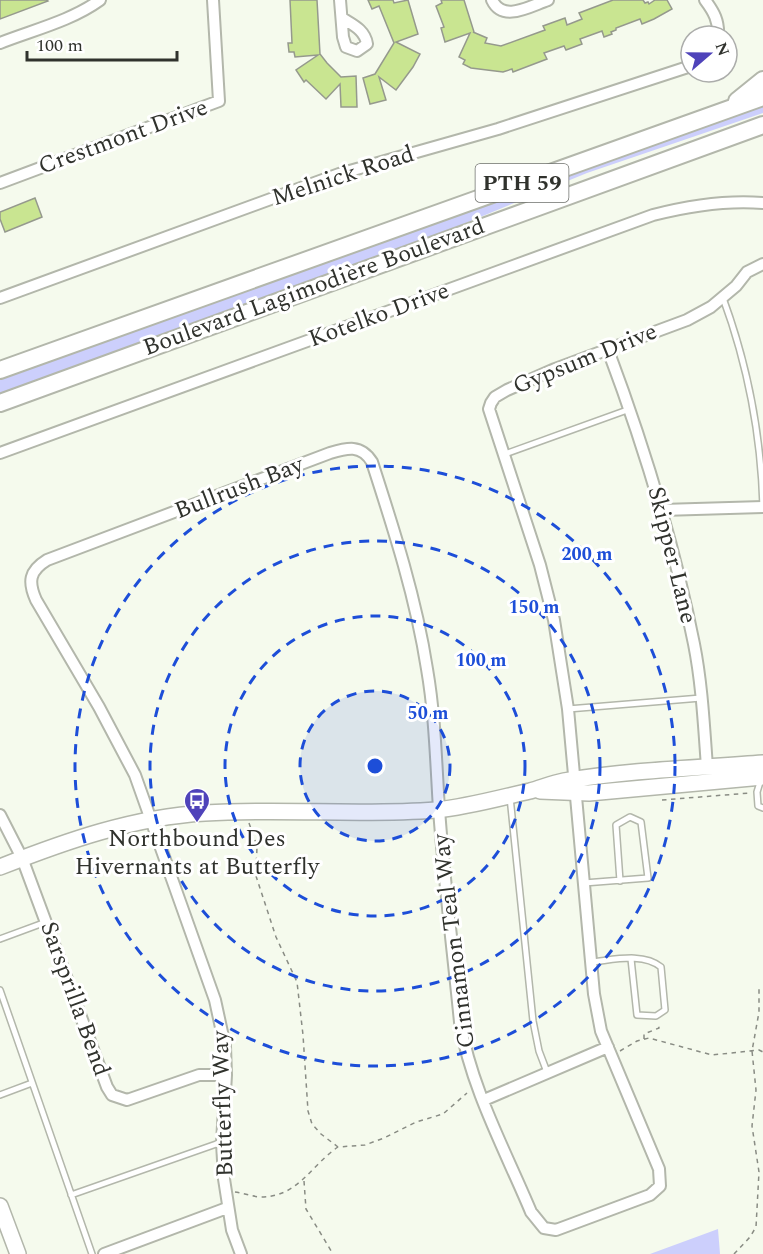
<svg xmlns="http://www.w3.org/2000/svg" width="763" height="1254" viewBox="0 0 763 1254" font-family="Spectral,serif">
<rect width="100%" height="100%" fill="#f5faed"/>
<path fill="#cccffc" d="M763,104v9l-176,60 -126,52 -461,170v-16l151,-57 486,-171z
M718,1229l2,25h-70z"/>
<path fill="#c9e591" stroke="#95998d" stroke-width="1.5" d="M0,0h47l1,1 -48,18z
M290,0h27l3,54 7,9 14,14 15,-1 1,31h-16l-1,-23 -14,15 -20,-19 -2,2 -8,-12 22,-15 -23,2 -1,-5h-5l-1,-9h4z
M368,0h25l1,3 14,-3 10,34 -22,8 24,12 -7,13 -17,23 -17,-13 7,23 -16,4 -7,-26 12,-4 19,-31 -15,-37 -7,3z
M441,0h23l10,32h-1l14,6 -2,5 16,3 44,-16 -2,-4 22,-8 2,7 15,-6 -3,-6 34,-13h30l2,3 3,-1 1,2 6,-4h12l5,9 -18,10 -12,5 -2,-5 -24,9v2l-5,2 1,2 -8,3 -2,-6 -22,8 2,5 -16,6 -2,-4 -20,7 3,6 -34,13 -1,-3 -9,3 -32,-4 -8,-4 2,-4 -6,-3 11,-24 -25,9 -4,-14 3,-1 -8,-21 6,-3z
M35,198l7,19 -37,15 -5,-13v-7z"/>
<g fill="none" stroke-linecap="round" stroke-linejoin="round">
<defs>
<path id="lane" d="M723,298c25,68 38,136 40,209
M505,454l125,-45
M568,709l133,-11
M761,779l-4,13 1,14 5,2
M510,797l23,224 6,30 8,21
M584,883l64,-5 -7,-56 -11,-5 -14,8 4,56
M0,939l46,-17
M591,962c22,-2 52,-10 70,5l4,43 -9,6 -19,-1 -6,-56
M0,990l92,264
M0,1095l32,-12
M71,1195l151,-53"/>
<path id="street" d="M340,0l3,37 3,10 11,4 10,-7c-2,-14 -14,-19 -25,-26
M492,0c11,23 38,6 56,0
M705,0c9,12 14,21 13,36
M0,43c33,-13 71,-22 100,-43
M0,183l219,-82 -6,-101
M0,298l339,-124 159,-45 193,-63
M608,350c36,96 66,194 86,294 8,40 10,83 13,123
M0,453l653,-238c35,-9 74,-15 110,-12
M662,510l101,-3
M0,815l22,43 85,229 5,8 15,5 72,-25h27
M484,1100l124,-53
M104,1254l123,-46
M241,1254l-9,-24 -8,-51 -2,-37 4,-67 -1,-29 -10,-46 -80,-225 -36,-68 -63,-107c-8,-18 -7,-29 11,-40l283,-107c17,-5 31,-9 42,9 22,68 44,136 55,207 8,46 9,93 12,140 5,71 14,142 21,213 11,66 45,128 71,190l13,16 12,2 94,-35 10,-9 -1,-17 -58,-138 -7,-37 -26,-285 -14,-89 -14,-55 -51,-156 2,-6 4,-6 12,-7 48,-21 132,-49 24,-13 25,-21 11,-14 16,-8"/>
<path id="secondary" d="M540,791l49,2 174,-16
M0,867c66,-26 134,-50 205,-54 77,-5 154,3 231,-3 31,-3 63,-12 94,-19 11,-3 23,-8 34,-10 66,-11 133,-13 199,-18
M0,1206l18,48"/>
<path id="primary" d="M737,101l26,-21
M0,370l763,-273
M0,403l763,-278"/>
</defs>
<use href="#lane" stroke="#b3b7ab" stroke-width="8"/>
<use href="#street" stroke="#b3b7ab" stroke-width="14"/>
<use href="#secondary" stroke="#b3b7ab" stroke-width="18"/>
<use href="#primary" stroke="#b3b7ab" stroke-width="20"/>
<path stroke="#898c84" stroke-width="1.5" stroke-dasharray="4.5 4.5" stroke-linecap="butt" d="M662,800l88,-7
M249,823l8,23 -1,30 20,61 21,45 6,53 5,76 4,13 9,10 17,13 27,-2 19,-7 32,-16 27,-8 24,-21
M644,1039v-5l15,-6 -1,-4
M620,1051l17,-10 12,-3 63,17 47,-5 4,2
M304,1181l2,28 27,45
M235,1192c8,1 16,4 24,5 39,1 51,-31 79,-50
M734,1254l16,-17 6,-10 3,-55 -7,-46 4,-36 -4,-39 7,-39v-23"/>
<use href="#lane" stroke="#fff" stroke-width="5"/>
<use href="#street" stroke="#fff" stroke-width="10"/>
<use href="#secondary" stroke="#fff" stroke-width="15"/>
<use href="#primary" stroke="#fff" stroke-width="16"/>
</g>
<circle cx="375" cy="766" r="75" fill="#1d4ed8" fill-opacity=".12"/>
<g fill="none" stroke="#1d4ed8" stroke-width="3" stroke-dasharray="10 8">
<circle cx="375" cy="766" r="75"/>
<circle cx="375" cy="766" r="150"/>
<circle cx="375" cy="766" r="225"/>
<circle cx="375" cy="766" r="300"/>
</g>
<defs>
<symbol id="bus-pin" viewBox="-11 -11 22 30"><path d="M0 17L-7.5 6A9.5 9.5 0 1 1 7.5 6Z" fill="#4f43ba" stroke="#fff"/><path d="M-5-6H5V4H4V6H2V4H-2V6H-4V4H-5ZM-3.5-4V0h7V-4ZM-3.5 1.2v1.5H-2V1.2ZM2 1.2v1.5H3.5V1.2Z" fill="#fff"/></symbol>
</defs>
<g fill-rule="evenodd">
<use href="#bus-pin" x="182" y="786" width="30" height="40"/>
</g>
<g text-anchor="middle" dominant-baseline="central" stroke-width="6" stroke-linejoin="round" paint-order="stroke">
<rect fill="#fff" stroke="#6e706c" stroke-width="1.5" x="475.5" y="164" width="93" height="38" rx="4.5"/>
<g font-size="22" font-weight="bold" fill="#30322d">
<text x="522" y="183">PTH 59</text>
</g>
<g font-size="24" fill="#30322d" stroke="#fff">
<text transform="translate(123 137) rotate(-20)">Crestmont Drive</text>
<text transform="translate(343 176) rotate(-18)">Melnick Road</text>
<text transform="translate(314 287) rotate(-20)">Boulevard Lagimodière Boulevard</text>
<text transform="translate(379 315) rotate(-20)">Kotelko Drive</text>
<text transform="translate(585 359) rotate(-22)">Gypsum Drive</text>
<text transform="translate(239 488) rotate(-21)">Bullrush Bay</text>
<text transform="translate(672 555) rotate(76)">Skipper Lane</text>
<text transform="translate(454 941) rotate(-97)">Cinnamon Teal Way</text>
<text transform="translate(75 999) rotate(70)">Sarsprilla Bend</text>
<text transform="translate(223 1104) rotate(-92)">Butterfly Way</text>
</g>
<g font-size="24" fill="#30322d" stroke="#fff">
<text x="197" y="839">Northbound Des<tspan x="197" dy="28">Hivernants at Butterfly</tspan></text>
</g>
</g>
<circle cx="375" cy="766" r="9" fill="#1d4ed8" stroke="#fff" stroke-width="3"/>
<g font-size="18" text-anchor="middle" font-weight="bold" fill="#1d4ed8" stroke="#fff" stroke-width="6" stroke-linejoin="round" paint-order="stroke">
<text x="587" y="560">200 m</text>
<text x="534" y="613">150 m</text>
<text x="481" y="666">100 m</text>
<text x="428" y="719">50 m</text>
</g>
<g transform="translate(709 54) rotate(70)"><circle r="28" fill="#ffffff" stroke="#acadab" stroke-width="1.5"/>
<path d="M0-4.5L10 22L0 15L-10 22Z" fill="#4f43ba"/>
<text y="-9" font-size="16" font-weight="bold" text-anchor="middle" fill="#30322d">N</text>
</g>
<path d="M27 51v9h150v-9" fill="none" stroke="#30322d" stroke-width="3"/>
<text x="36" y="51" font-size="18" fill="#30322d" stroke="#ffffff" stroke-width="4.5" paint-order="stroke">100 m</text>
</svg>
